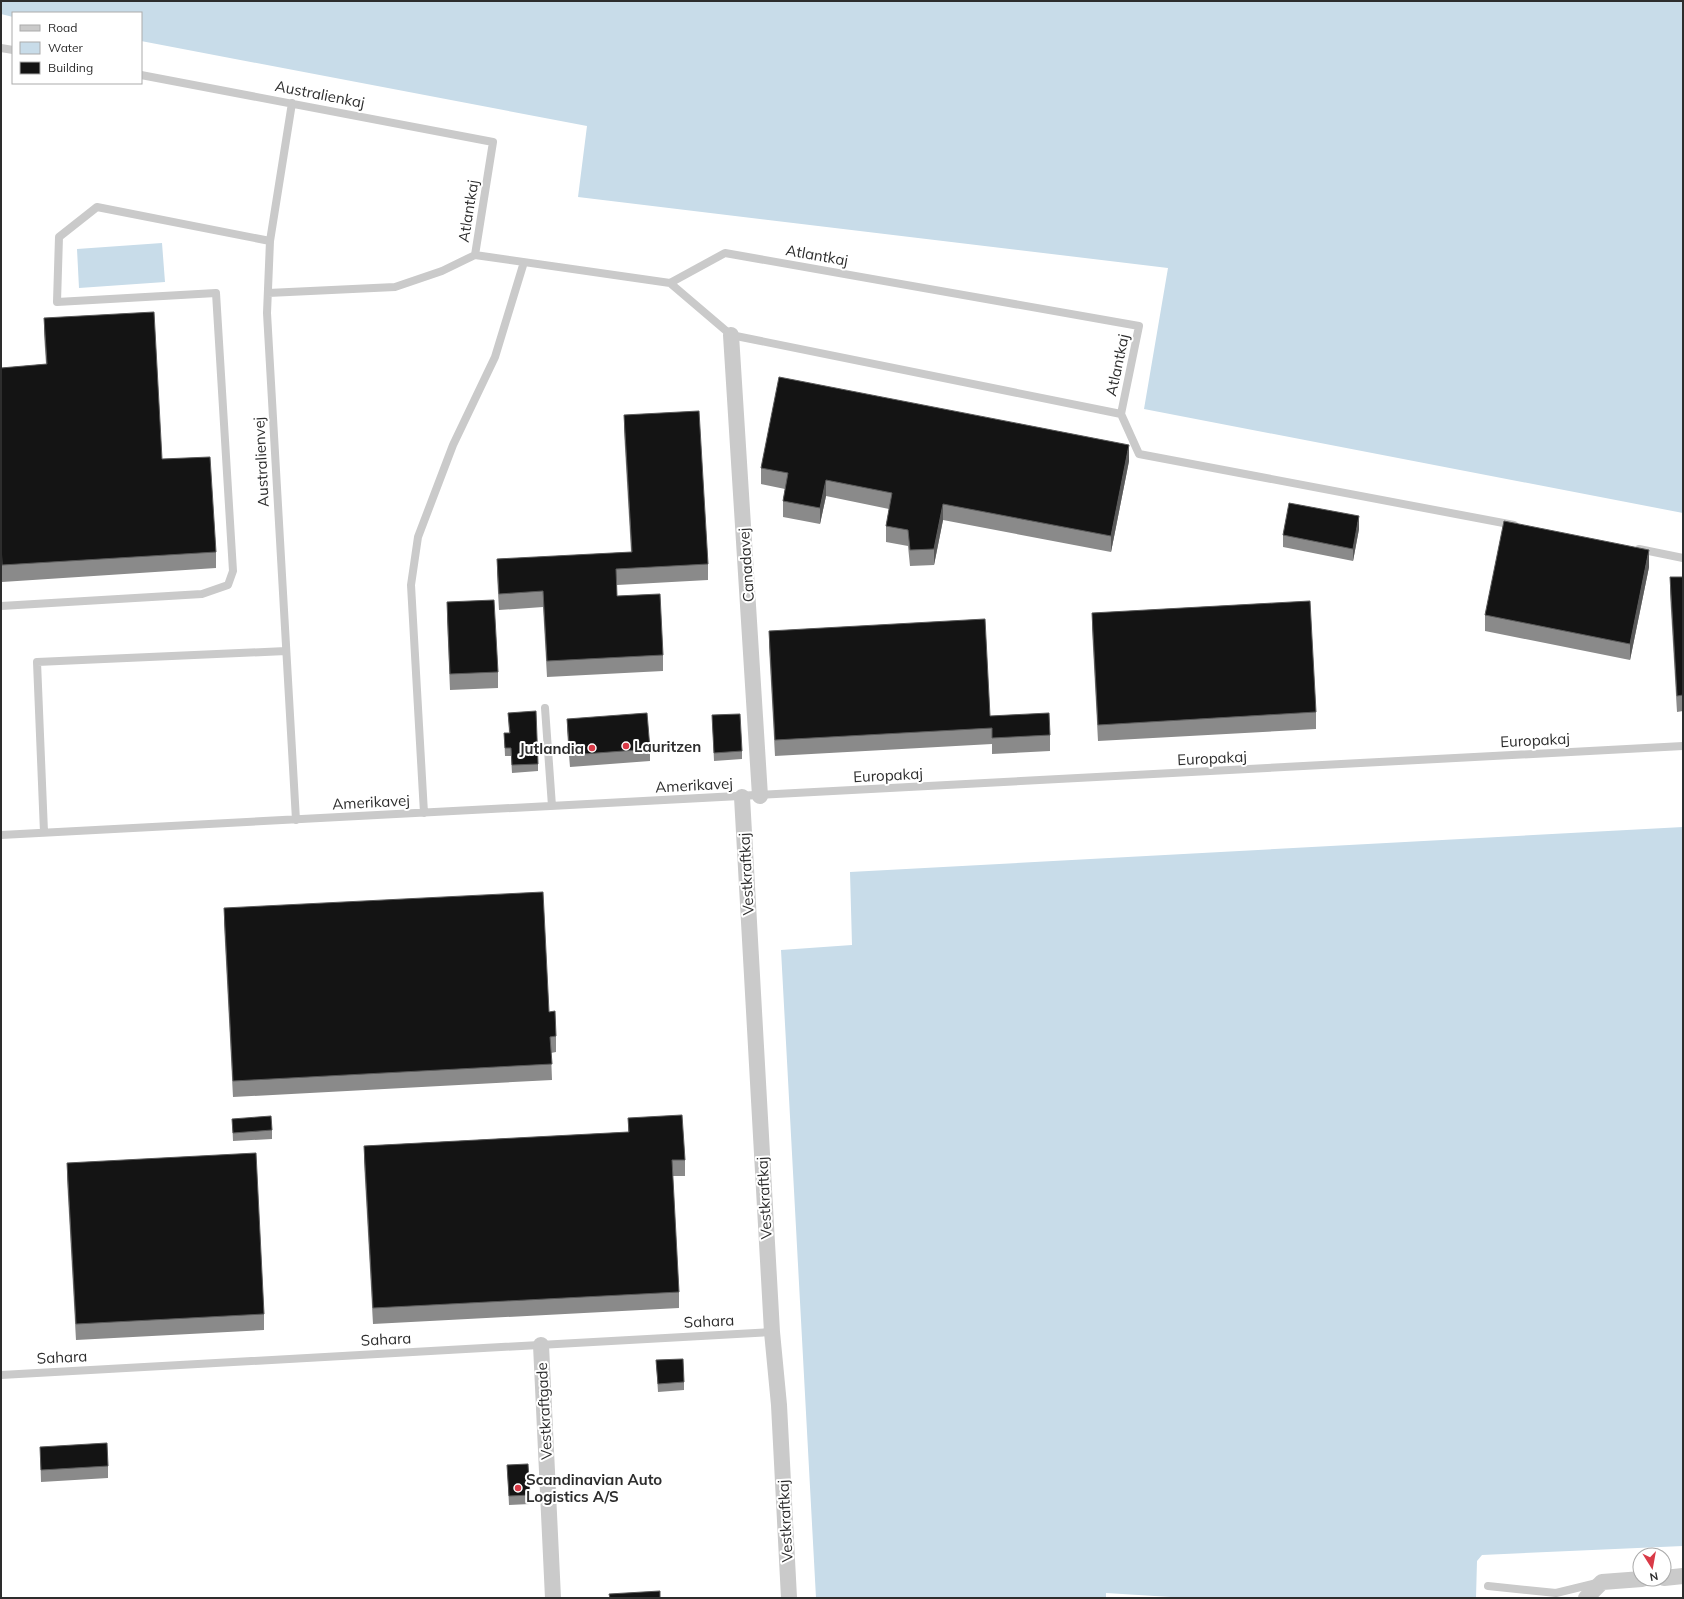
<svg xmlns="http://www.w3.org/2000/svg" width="1684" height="1599" viewBox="0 0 1684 1599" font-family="Mulish,sans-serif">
<rect width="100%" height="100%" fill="#fff"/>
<path fill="#c8dce9" d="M1,1h1682v512l-539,-104 24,-141 -590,-71 9,-71 -446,-85v-28h-128v4l-12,-3z
M162,243l3,39 -86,6 -2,-39z
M1683,827v719l-201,9 -5,6 -1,37h-289l-81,-5v5h-290l-35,-648 71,-5 -2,-73z"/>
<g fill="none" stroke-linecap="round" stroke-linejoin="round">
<path stroke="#cacaca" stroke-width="8" d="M1,48l12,2
M141,75l352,67 -18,113 195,28 55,-30 414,73 -18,88 -390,-79 -61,-52
M292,103l-22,138 -3,72 29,507
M268,293l127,-6 47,-16 33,-16
M1121,414l18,40 375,71
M1639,549l44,9
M1,606l201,-12 26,-9 5,-14 -17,-278 -159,9 2,-65 38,-30 173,34
M545,708l7,98
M424,813l-13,-228 7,-48 35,-92 42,-88 29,-95
M44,832l-7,-170 249,-11
M1,835l1682,-89
M1,1375l771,-43
M1488,1586l68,7 41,-10"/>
<path stroke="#cacaca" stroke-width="16" d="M731,335l29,461
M742,797l30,535 7,73 10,193
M541,1345l12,253
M1664,1578l19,-2
M1586,1598l16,-16 40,-3"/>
</g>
<path fill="#8a8a8a" d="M44,318l118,141 54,93v16l-214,14 -1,-22v-192l45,-4 -2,-30z
M624,415l84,149v16l-91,5v11l46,59v16l-116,6 -4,-70 -44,3 -2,-35v-16l134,-7 -7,-121z
M1129,461l-18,91 -168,-32 -9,45 -24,1 -2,-20 -22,-4v-16l3,-17 -63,-13 -6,28 -37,-7v-16l2,-12 -24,-5v-16z
M1359,529l-6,32 -70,-14v-12z
M1649,567l-19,93 -145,-29v-16z
M1670,577h13v134l-6,1 -7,-118z
M447,602l51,70v16l-48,2 -3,-71z
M1092,613l224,99v17l-218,12 -6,-112z
M769,631l221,85 60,19v16l-58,3v-10l-217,12 -6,-109z
M508,713l30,51v7l-26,2 -1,-17h-6l-1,-23h5z
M712,715l30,36v8l-28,2z
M567,719l83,30v12l-80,6 -3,-36z
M224,908l325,104 7,24v16l-5,1 1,27 -319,17 -9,-173z
M628,1118l57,42v16h-13l7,116v16l-306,16 -9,-162v-16l264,-14z
M232,1119l40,11v9l-39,2z
M67,1163l197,151v16l-188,10 -9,-161z
M656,1360l28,22v8l-26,2z
M40,1447l68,19v12l-67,4z
M507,1465l23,30v9l-21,1z"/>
<path fill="#5a5a5a" d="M1129,445v16l-18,91v-16z
M826,480v16l-6,28v-16z
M943,504v16l-9,45v-16z
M1359,516v13l-6,32v-12z
M1649,550v17l-19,93v-16z"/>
<path fill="#141414" stroke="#5a5a5a" d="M154,312l8,147 48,-2 6,95 -214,13 -1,-21v-176l46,-4 -3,-46z
M779,377l350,68 -18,91 -168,-32 -9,45 -24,1 -2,-20 -22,-4 6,-33 -66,-13 -6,28 -37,-7 5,-28 -27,-5z
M699,411l9,153 -92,5 1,27 43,-2 3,61 -116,6 -4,-70 -44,3 -2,-35 135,-7 -8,-137z
M1289,503l70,13 -6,33 -70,-14z
M1504,521l145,29 -19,94 -145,-29z
M1670,577h13v118l-6,1z
M494,600l4,72 -48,2 -3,-72z
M1310,601l6,111 -218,13 -6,-112z
M985,619l5,97 59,-3 1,22 -58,3v-10l-217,12 -6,-109z
M536,711l2,53 -26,1 -1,-17h-6l-1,-15h6l-2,-20z
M647,713l3,36 -80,6 -3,-36z
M740,714l2,37 -28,2 -2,-38z
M543,892l6,120 6,-1 1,25 -6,1 2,27 -319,17 -9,-173z
M682,1115l3,45h-13l7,132 -306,16 -9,-162 265,-14 -1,-14z
M271,1116l1,14 -39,3 -1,-14z
M256,1153l8,161 -188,10 -9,-161z
M683,1359l1,23 -26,2 -2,-24z
M107,1443l1,23 -67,4 -1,-23z
M528,1464l2,31 -21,1 -2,-31z
M660,1591v7h-50l-1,-4z"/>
<g fill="#d93a47" stroke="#fff" stroke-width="1.5">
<circle cx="626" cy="746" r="4"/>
<circle cx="592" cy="748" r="4"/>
<circle cx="518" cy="1488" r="4"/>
</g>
<g text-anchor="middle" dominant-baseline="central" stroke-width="4" stroke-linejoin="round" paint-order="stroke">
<g font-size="15" fill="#2d2d2d" stroke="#fff">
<text transform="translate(320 94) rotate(11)">Australienkaj</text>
<text transform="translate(468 211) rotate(-81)">Atlantkaj</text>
<text transform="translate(817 255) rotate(10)">Atlantkaj</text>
<text transform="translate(1117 365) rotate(-78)">Atlantkaj</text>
<text transform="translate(261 462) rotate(-93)">Australienvej</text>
<text transform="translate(746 565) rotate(-94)">Canadavej</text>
<text transform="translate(1535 740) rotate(-3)">Europakaj</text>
<text transform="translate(1212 758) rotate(-3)">Europakaj</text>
<text transform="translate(888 775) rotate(-3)">Europakaj</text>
<text transform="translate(694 785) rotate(-3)">Amerikavej</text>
<text transform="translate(371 802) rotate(-3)">Amerikavej</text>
<text transform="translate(746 874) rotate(-93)">Vestkraftkaj</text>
<text transform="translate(764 1198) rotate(-93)">Vestkraftkaj</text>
<text transform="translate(709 1321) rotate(-3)">Sahara</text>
<text transform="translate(386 1339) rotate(-3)">Sahara</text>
<text transform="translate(62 1357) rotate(-3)">Sahara</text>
<text transform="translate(544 1411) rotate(-93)">Vestkraftgade</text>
<text transform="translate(785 1521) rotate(-93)">Vestkraftkaj</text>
</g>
<g font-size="15" font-weight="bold" fill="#2d2d2d" stroke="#fff" text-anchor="start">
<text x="634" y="746">Lauritzen</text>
<text x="584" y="748" text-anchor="end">Jutlandia</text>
<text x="526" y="1479">Scandinavian Auto<tspan x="526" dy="17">Logistics A/S</tspan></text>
</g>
</g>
<rect width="1684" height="1599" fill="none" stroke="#2d2d2d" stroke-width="4"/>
<rect x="12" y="12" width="130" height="72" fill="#ffffff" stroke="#ababab"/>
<rect x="20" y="25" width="20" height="6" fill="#cacaca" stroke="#ababab"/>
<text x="48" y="32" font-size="12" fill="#2d2d2d">Road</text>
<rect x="20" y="42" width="20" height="12" fill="#c8dce9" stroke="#ababab"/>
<text x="48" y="52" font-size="12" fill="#2d2d2d">Water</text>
<rect x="20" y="62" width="20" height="12" fill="#141414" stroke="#ababab"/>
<text x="48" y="72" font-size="12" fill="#2d2d2d">Building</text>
<g transform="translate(1652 1567) rotate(169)"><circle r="19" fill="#ffffff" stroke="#ababab"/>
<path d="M0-3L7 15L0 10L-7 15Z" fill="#d93a47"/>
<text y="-6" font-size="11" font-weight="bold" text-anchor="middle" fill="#2d2d2d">N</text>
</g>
</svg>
